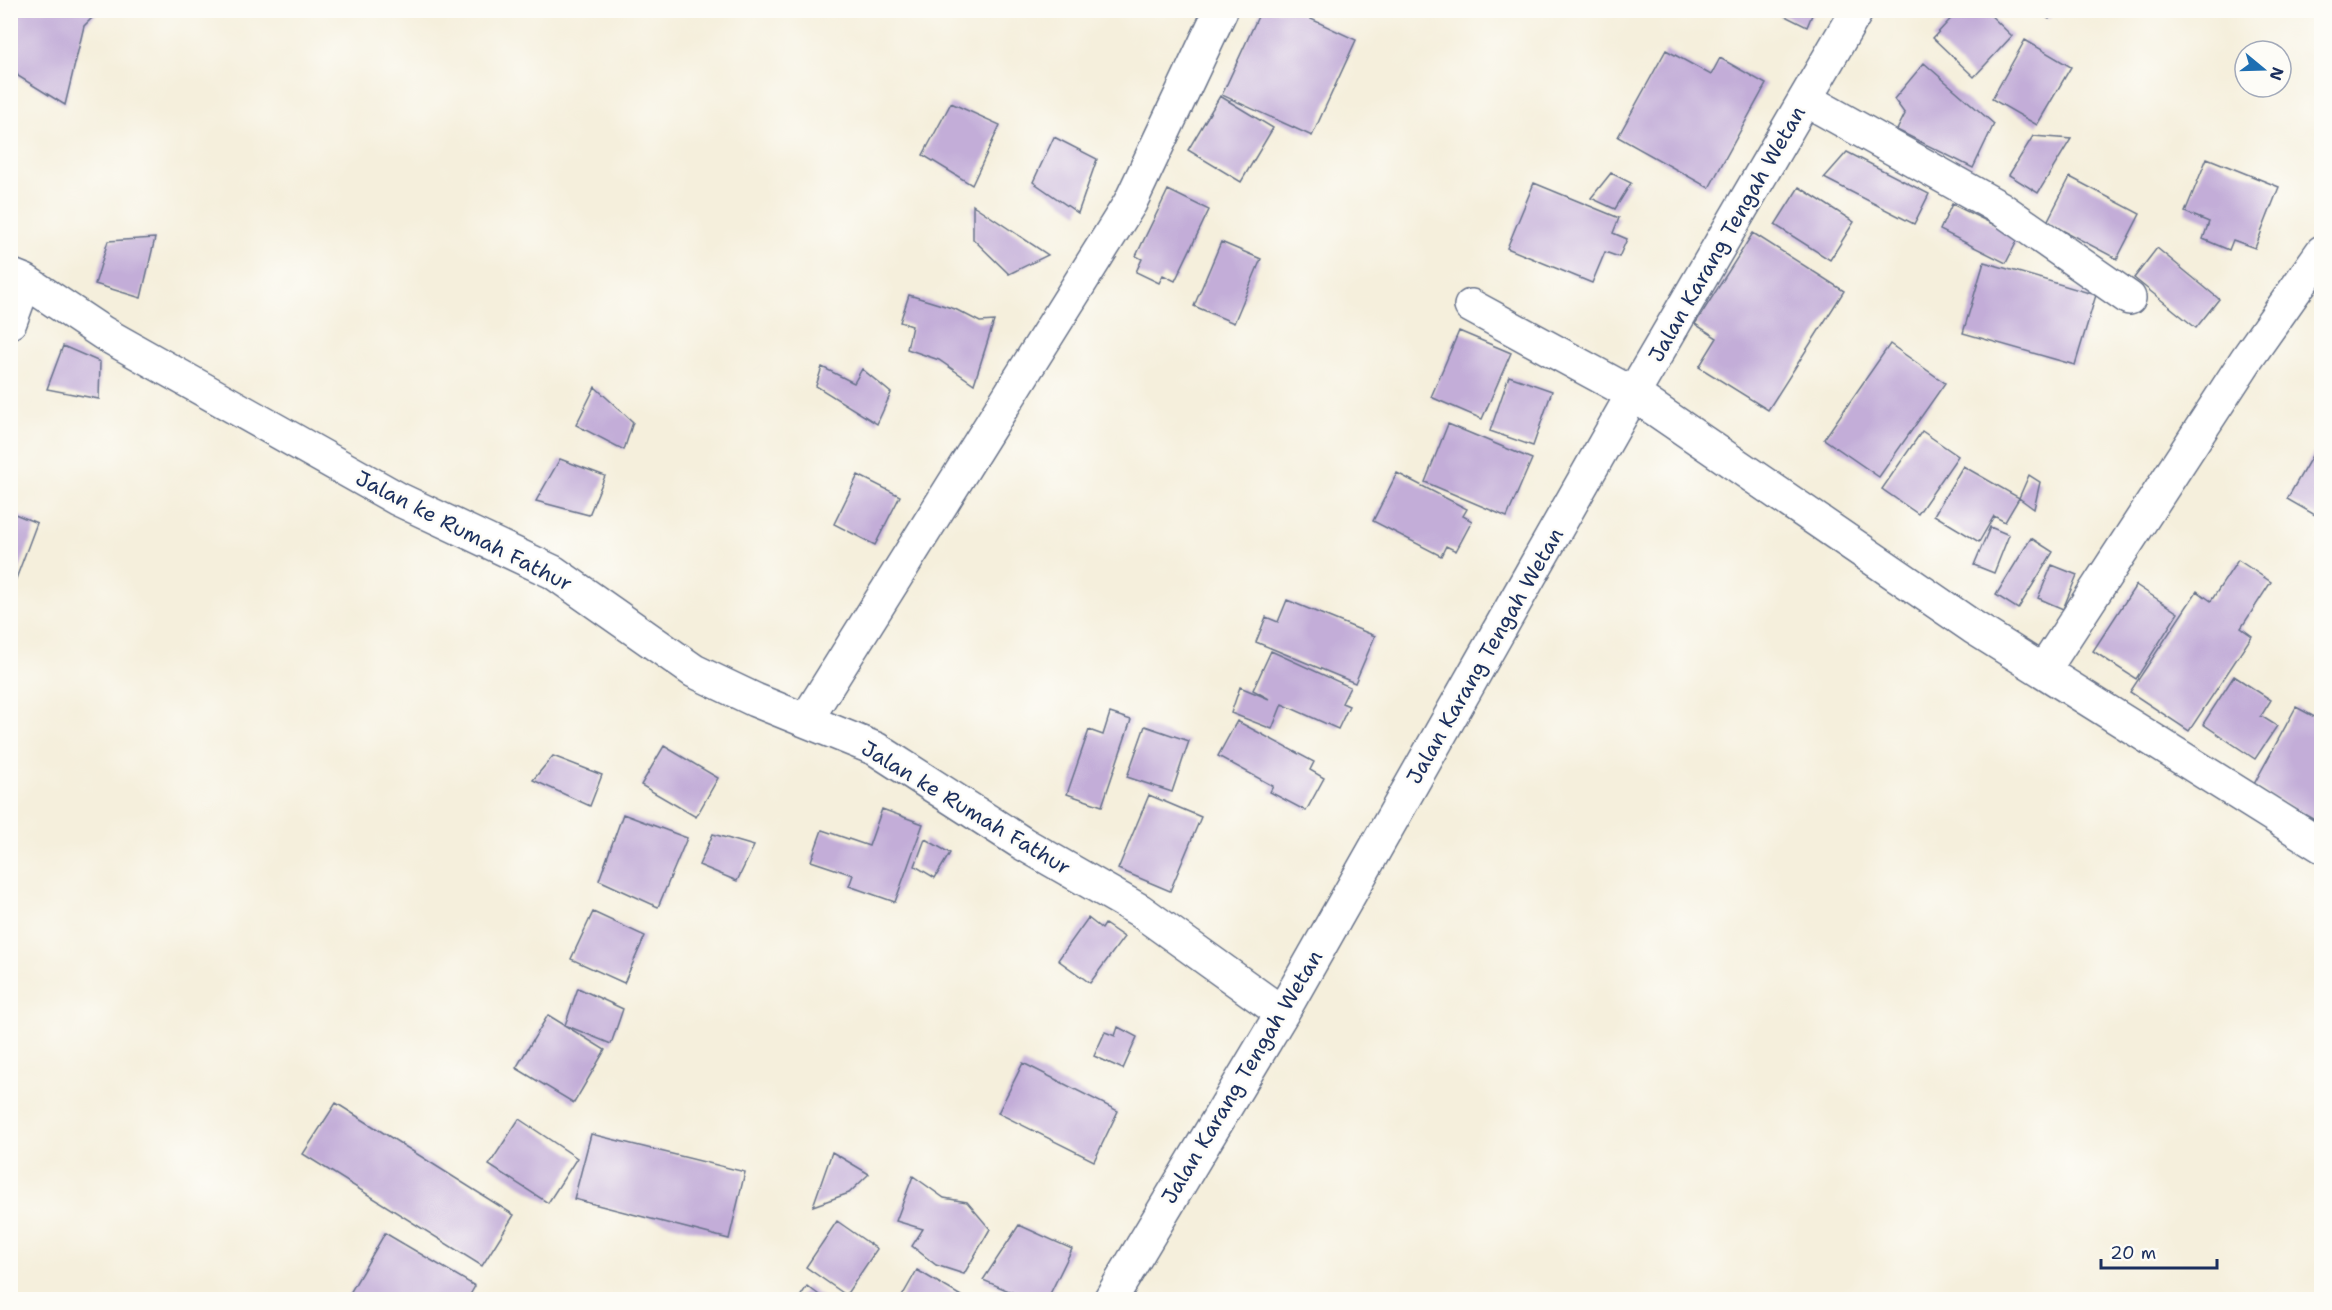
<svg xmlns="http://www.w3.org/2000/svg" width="2332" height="1310" viewBox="0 0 2332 1310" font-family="'Shantell Sans',sans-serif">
<rect width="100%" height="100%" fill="#fdfcf7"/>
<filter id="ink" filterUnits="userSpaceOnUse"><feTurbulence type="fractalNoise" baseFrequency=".0167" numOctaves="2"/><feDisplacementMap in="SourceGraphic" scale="12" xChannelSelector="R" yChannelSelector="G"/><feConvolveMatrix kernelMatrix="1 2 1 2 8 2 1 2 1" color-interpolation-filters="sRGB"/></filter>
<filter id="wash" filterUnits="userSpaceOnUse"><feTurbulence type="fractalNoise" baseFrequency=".008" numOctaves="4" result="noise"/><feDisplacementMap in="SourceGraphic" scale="24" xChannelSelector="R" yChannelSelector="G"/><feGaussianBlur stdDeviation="1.35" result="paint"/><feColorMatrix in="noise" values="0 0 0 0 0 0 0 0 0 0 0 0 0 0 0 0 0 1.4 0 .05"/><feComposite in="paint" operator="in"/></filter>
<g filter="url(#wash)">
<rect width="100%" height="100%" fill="#f5efdc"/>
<g id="blocks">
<path fill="#c3add8" d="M11,10h89l-16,16 -19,79 -47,-29 -8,-25z
M1261,10h31l64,30 -44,96 -90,-41z
M1773,10h41l-7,17z
M1959,10h26l27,26 -38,41 -41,-39z
M2034,10h20l-5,9z
M2025,40l46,27 -34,58 -45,-26z
M1666,50l45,25 9,-17 46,26 -57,104 -91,-51z
M1924,63l70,61 -21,44 -76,-38 8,-16 -11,-15z
M10,90l5,2 -4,13h-1z
M1220,96l53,32 -32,54 -53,-32z
M951,103l49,22 -28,60 -49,-30z
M2033,136l38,3 -33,54 -29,-18z
M1054,137l43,22 -19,54 -45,-31z
M1847,152l82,42 -15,30 -90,-46z
M2207,158l72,29 -24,61 -22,-8 -4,10 -26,-11 6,-17 -24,-10z
M1611,173l20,10 -16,26 -24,-11z
M2070,177l70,37 -23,45 -70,-37z
M1534,183l85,35 -6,15 14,6 -8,18 -14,-5 -13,31 -85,-35z
M1799,187l55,35 -24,38 -55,-35z
M1168,190l41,20 -34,71 -12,-6 -4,8 -23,-11 6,-13 -6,-3z
M1952,204l67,33 -13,26 -66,-33z
M973,205l75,50 -39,19 -36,-35z
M1753,233l91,58 -76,119 -69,-43 18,-29 -22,-14z
M155,238l-14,60 -46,-14 13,-43z
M1221,242l40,17 -27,64 -40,-17z
M2157,248l62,51 -23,29 -62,-50z
M1984,262l112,33 -21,70 -112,-32z
M909,295l46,14 25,13 14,-1 -20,63 -35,-24 -32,-11 5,-23 -12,-4z
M1459,331l52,22 -29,66 -51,-22z
M1890,344l55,39 -66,94 -55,-38z
M63,346l37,16 -1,37 -52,-10z
M822,367l32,16 8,-14 29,24 -14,31 -61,-38z
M1509,376l43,15 -19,55 -43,-15z
M595,387l38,35 -9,28 -48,-25z
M1448,424l84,35 -25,58 -82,-35z
M1922,431l36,25 -40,58 -36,-25z
M2313,454l9,5v60l-35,-20z
M560,459l45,17 -16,39 -53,-14z
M1963,466l56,32 10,-23 11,7 -6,27 -15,-11 -14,24 -11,-6 -15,26 -45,-27z
M1397,473l70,36 -4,7 9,5 -16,30 -10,-5 -5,10 -68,-35z
M858,475l42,21 -25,49 -41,-21z
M10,512l27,11 -26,69h-1z
M1990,527l19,8 -15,38 -20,-8z
M2031,538l22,14 -35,57 -22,-14z
M2238,560l33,22 -30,46 11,8 -63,95 -59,-39 67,-101 14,10z
M2052,565l25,10 -14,34 -25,-11z
M2136,585l42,28 -42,66 -43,-28z
M1287,600l88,36 -20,47 -99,-41 10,-25 12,5z
M1271,651l79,36 -8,16 7,3 -11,23 -56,-25 -10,25 -41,-16 9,-26 29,12 -16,-9z
M2234,676l37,24 -10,16 16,10 -22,33 -52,-35z
M2296,707l26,14v103l-69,-38z
M1110,713l21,7 -29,86 -35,-12 22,-64 14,5z
M1237,721l77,41 -4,8 14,8 -18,33 -36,-19 3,-6 -55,-30z
M1145,726l44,15 -17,51 -45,-15z
M664,746l54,32 -22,39 -55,-32z
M553,756l49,19 -12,31 -57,-26z
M1149,795l52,22 -31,74 -52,-22z
M882,809l41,15 -28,78 -46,-16 4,-11 -42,-14 11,-31 47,16z
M623,814l64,24 -29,69 -59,-27z
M713,834l41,12 -17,35 -38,-16z
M925,839l25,14 -15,25 -20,-12z
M593,912l52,24 -21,47 -53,-24z
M1088,918l14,11 3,-5 19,13 -34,46 -32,-23z
M578,988l45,21 -12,35 -46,-19z
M548,1015l57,35 -31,53 -58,-35z
M1118,1027l19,10 -14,32 -29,-13 11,-24 10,4z
M1023,1063l95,48 -24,50 -96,-48z
M336,1103l178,112 -32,51 -179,-112z
M519,1119l58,39 -29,45 -59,-38z
M591,1134l154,38 -16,67 -155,-40z
M832,1152l37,22 -20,19 -36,13z
M913,1176l31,22 23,4 23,27 -26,45 -28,-9 -24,-19 11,-17 -27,-8z
M837,1221l40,28 -31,46 -40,-28z
M1019,1225l53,24 -25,51h-17l-47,-20z
M385,1233l90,53 -8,14h-121z
M917,1270l51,30h-68z
M807,1286l19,14h-28z"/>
</g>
</g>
<g filter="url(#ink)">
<use href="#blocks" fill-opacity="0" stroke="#67728a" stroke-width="1.5"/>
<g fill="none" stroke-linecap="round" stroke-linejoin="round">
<defs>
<path id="street" d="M1805,99l195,109 129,90
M10,275l15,6 78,52 295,166 155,73 141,99 61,29 121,49 146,94 117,67 143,103
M1471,306l162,88 340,233 349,219
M10,322l15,-41
M2043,671l203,-311 76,-108
M806,720l324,-517 91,-193
M1110,1300l172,-287 351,-619 224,-384"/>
</defs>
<use href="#street" stroke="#67728a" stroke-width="36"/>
<use href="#street" stroke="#fff" stroke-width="33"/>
</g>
</g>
<g text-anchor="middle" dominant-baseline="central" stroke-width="5" stroke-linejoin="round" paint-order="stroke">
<g font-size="21" fill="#1b2f5e" stroke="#fdfcf7">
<text transform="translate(1727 234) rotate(-60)">Jalan Karang Tengah Wetan</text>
<text transform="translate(464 531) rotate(27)">Jalan ke Rumah Fathur</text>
<text transform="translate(1485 656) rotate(-60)">Jalan Karang Tengah Wetan</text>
<text transform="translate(966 808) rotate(31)">Jalan ke Rumah Fathur</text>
<text transform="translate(1242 1077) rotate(-59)">Jalan Karang Tengah Wetan</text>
</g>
</g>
<rect width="2332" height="1310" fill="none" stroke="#fdfcf7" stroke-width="36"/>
<g transform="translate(2263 69) rotate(109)"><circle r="28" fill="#fdfcf7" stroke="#a3aaba" stroke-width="1.5"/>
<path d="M0-4.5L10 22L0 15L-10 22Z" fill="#1f6fb2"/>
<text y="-9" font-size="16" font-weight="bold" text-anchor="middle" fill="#1b2f5e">N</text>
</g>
<path d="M2101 1259v9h116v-9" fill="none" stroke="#1b2f5e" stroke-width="3"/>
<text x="2110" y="1259" font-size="18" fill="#1b2f5e" stroke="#fdfcf7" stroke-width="4.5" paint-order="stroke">20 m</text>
</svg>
